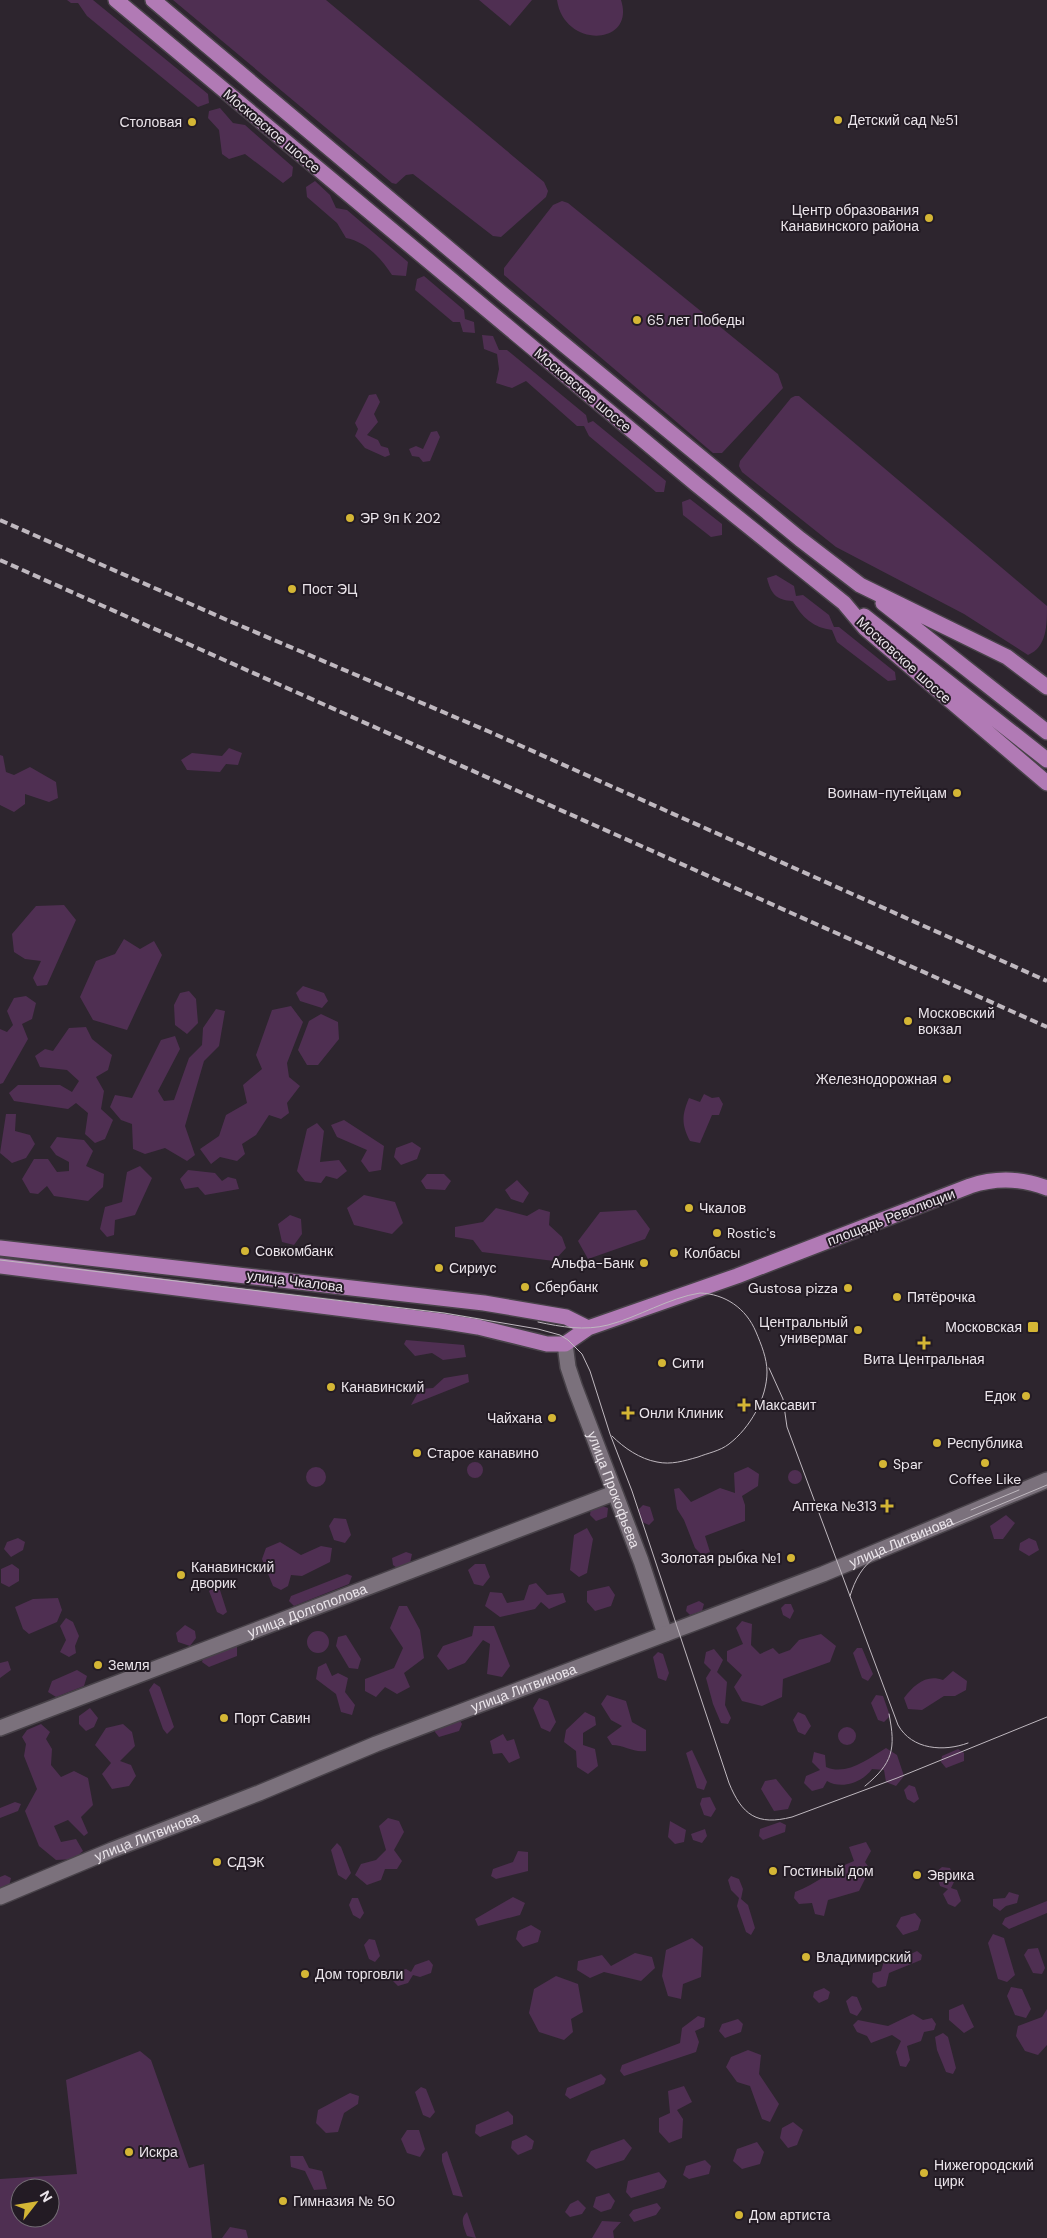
<svg xmlns="http://www.w3.org/2000/svg" width="1047" height="2238" viewBox="0 0 1047 2238" font-family="'DM Sans',sans-serif">
<rect width="100%" height="100%" fill="#2d252e"/>
<path fill="#4f2f52" fill-rule="evenodd" d="M67,0h26l115,94 1,9 -11,4 -111,-91 -9,-13h-7z
M173,0h153l218,182 4,9 -2,6 -45,40 -8,-1 -80,-62 -7,1 -10,9 -4,-1z
M479,0h53l-22,26z
M557,0h64c15,46 -57,49 -64,0z
M220,108l13,15 12,2 48,42 -1,9 -9,7 -38,-29 -16,5 -7,-5 -3,-24 -11,-12 1,-7z
M315,181l15,14 6,13 11,2 61,52 -2,14 -14,-1c-11,-17 -26,-33 -46,-37l-9,-15 -30,-26 -1,-10z
M562,201l6,2 210,171 5,14 -61,65h-9l-209,-178v-7l49,-63z
M424,276l40,34 1,9 9,3 1,11 -12,-1 -3,-10h-7l-38,-32 2,-11z
M482,335l11,1 6,14h8l79,65 2,8 5,-2 73,60 -2,11h-8l-67,-56 -5,-10h-7l-51,-45 -14,7 -16,-5 3,-14 -2,-15 -13,-5z
M376,394l4,8 -6,12 4,8 -11,13 11,5 3,6 7,2 2,7 -5,2 -20,-9 -10,-12 3,-7 -3,-6 14,-28z
M795,396h4l248,210c0,19 0,41 -19,49l-64,-41 -128,-67 -94,-75 -3,-6 1,-5 51,-63z
M437,431l3,6 -10,24 -7,1 -4,-5 -7,-1 -3,-7 7,-3 7,3 8,-17z
M690,499l32,25v11l-11,2 -28,-22 -1,-13z
M776,575l18,11 2,10 7,-1 26,20 5,12h5l56,45 1,8 -8,1 -51,-39 -5,-12c-18,-2 -31,-13 -39,-29 -17,-1 -22,-7 -26,-23z
M229,748l13,5 -4,12 -12,-1 -6,8 -33,-2 -6,-10 11,-7 30,3z
M0,755l3,1 3,16 8,3 16,-8 26,15 2,16 -9,4 -24,-8v10l-11,8 -14,-7z
M64,905l12,15 -29,65 -10,1 -4,-8 8,-17 -16,-2 -11,-7 -2,-18 24,-28z
M124,939l16,10 14,-8 8,14 -35,75 -34,-10 -13,-23 16,-36 19,-7z
M303,986l21,7 4,8 -6,7 -22,-7 -4,-8z
M189,991l7,8 2,24 -11,11 -12,-9 -1,-20 6,-12z
M26,996l10,7 -4,16 -10,5 6,15 -25,44 -3,1v-55l7,3 6,-7 -6,-14 7,-13z
M291,1006l12,16 -16,41 2,14 11,9 -13,17 2,10 -8,6 -12,-4 -13,20 -14,9 3,10 -8,7 -17,-4 -9,7 -11,-15 19,-13 7,-21 21,-12 -4,-18 19,-16 -6,-14 16,-45z
M216,1009l9,2 -6,35 -15,15 -19,65 10,29 -8,6 -22,-13 -20,6 -12,-5 -1,-25 -11,-4 -11,-13 5,-12 17,3 29,-58 14,-4 5,13 -22,42 6,10 10,-1 15,-42 13,-13 1,-17z
M321,1014l17,8 1,17 -21,26h-11l-9,-15 11,-29z
M86,1027l6,12 20,16 -4,15 -12,7 8,14 -3,18 12,11 -8,19 -10,4 -10,-9 3,-21 -12,-10 -8,6 -54,-8 -5,-8 9,-8h42l12,7 7,-11 -12,-11 -27,-3 -5,-11 10,-7 8,2 16,-23z
M704,1094l8,4 7,-1 4,7 -4,11h-7l-12,28 -10,-2c-9,-17 -8,-26 -1,-43l11,4z
M6,1114h10l-1,17 15,4 5,9 -9,14 -14,5 -12,-10z
M344,1120l40,26 -3,24 -12,2 -8,-11 6,-11 -30,-13 -6,-12z
M317,1123l7,8 -4,31 19,-2 8,11 -10,8 -11,-3 -5,7 -16,-2 -8,-10 10,-42z
M57,1137l27,3 9,11 -7,15 18,8 -1,13 -15,14 -34,-5 -7,-10 -9,8 -8,-1 -8,-14 12,-20h14l9,13 12,-1v-9l-13,-7 -6,-8z
M412,1142l9,6 -4,11 -16,6 -7,-8 2,-9z
M140,1166l12,12 -17,37 -20,5 -1,15 -7,2 -7,-8 5,-22 17,-5 5,-30z
M188,1170l27,3 7,8 6,-4 8,2 3,10 -34,6 -7,-8 -13,2 -5,-10z
M427,1174h17l7,7 -6,9 -19,-1 -5,-8z
M517,1180l12,13 -6,10 -12,-4 -6,-9z
M364,1195l31,7 8,21 -11,11 -38,-9 -7,-17z
M496,1208l31,8 12,-7 11,3 -1,13 13,12 4,11 -12,13 -72,-9 -9,-12 -18,-3v-10l28,-5z
M636,1210l14,19 -5,10 -57,20 -10,-18 22,-29z
M290,1215l11,4 1,15 -8,11 -12,-3 -4,-18z
M406,1340l58,5 2,12 -23,3 -11,-7 -17,3 -11,-12z
M468,1374l1,8 -58,23 9,-16 13,-1 11,-10z
M467 1470a8 8 0 1 1 16 0a8 8 0 1 1-16 0Z
M748,1467l11,7 -1,12 -16,10 3,9v16l-40,15 5,16 -8,3 -7,-7 -11,-28 -7,-11 -3,-20 5,-1 12,14 29,-14 15,5 -1,-20z
M306 1477a10 10 0 1 1 20 0a10 10 0 1 1-20 0Z
M788 1477a7 7 0 1 1 14 0a7 7 0 1 1-14 0Z
M599,1505l9,3 -1,9 -11,4 -6,-6 1,-7z
M643,1505l7,2 4,13 -5,5 -7,-3 -4,-12z
M1006,1515l9,8 -12,16h-9l-4,-13z
M334,1518l12,1 5,16 -6,8 -11,-3 -5,-14z
M587,1528l6,11 -6,34 -8,4 -9,-7 4,-35z
M18,1538l7,4 -2,8 -12,7 -7,-8 3,-7z
M1029,1538l7,3 3,9 -10,6 -10,-6 1,-7z
M280,1542l21,13 20,-9 11,2 -2,14 -28,14 -11,-1 -3,11 -7,4 -8,-4 -11,-27 4,-11z
M406,1552l6,2 -2,9 -13,5 -4,-3 -1,-7z
M12,1564l7,5v12l-10,6 -8,-4v-14z
M475,1564h10l5,13 -7,9 -9,-2 -6,-14z
M347,1574l5,2 -3,8 -55,22 -5,-5 2,-5z
M536,1583l11,12 16,-2 3,9 -17,7 -8,-7 -6,7 -35,8 -15,-11 5,-14 12,1 5,10 17,-3 5,-15z
M215,1586l4,1 8,25 -4,3 -6,-3 -8,-21z
M609,1586l6,9 -4,11 -16,5 -8,-9v-11z
M58,1598l4,12 -5,12 -28,12 -6,-5 -8,-22 18,-8z
M699,1601l5,3 -2,7 -12,4 -4,-4 1,-5z
M785,1604h6l3,7 -4,8 -7,-4 -2,-7z
M399,1606h8l13,24 4,28 -20,15 6,14 -13,7 -12,-7 -9,10 -11,-6v-12l29,-11 9,-20 -13,-20z
M66,1618l7,4 6,14 -4,10 1,7 -7,4 -9,-5 6,-12 -6,-14z
M742,1621l10,3 -1,21 9,9 13,-6 6,6 11,-4 9,-10 22,-6 15,12 -6,16 -47,17 -1,18 -20,9 -20,-5 -8,-14 8,-12 -15,-14v-10l16,-7 -7,-16z
M185,1625l10,6 1,7 -6,8 -12,-4 -2,-9z
M474,1626h20l16,40 -8,11 -15,-3 3,-30 -7,-4 -18,23 -17,7 -11,-14 6,-10 29,-10z
M307 1642a11 11 0 1 1 22 0a11 11 0 1 1-22 0Z
M346,1635l15,24 -3,10 -9,-1 -13,-22 2,-9z
M233,1642l4,4v10l-28,11 -7,-5 3,-10z
M857,1648h5l11,26 -5,7 -6,-3 -9,-25z
M714,1649l9,11 -6,12 10,10 -2,23 6,13 -3,6 -7,-1 -8,-19 -7,-26 5,-8 -7,-7 2,-11z
M658,1652l5,2 6,19 -3,8 -8,-3 -5,-21z
M8,1661l3,9 -11,8v-15z
M326,1663l6,13 6,-3 10,5 -3,14 10,13 -3,10 -11,-3 -5,-18 -20,-15 2,-12z
M77,1670l10,6 -3,10 -28,11 -8,-5 4,-11z
M953,1671l14,10 -1,9 -11,6h-11l-22,14 -14,-1 -4,-11c10,-13 22,-24 39,-18z
M154,1683l6,4 14,40 -7,7 -4,-5 -14,-39z
M607,1695l19,6 6,21 14,8v21c-13,2 -21,-6 -34,-6l-5,-8 15,-11 -11,-6 -10,-16z
M876,1695l7,1 7,20 -6,6 -6,-2 -7,-17z
M539,1698l9,3 8,21 -6,10 -9,-4 -8,-20z
M90,1708l8,10 -4,9 -8,4 -7,-7v-8z
M585,1712l10,5 1,8 -13,8v12l12,4 3,17 -10,8 -11,-7 -1,-16 -12,-9 2,-12z
M798,1712l7,3 6,11 -6,9 -7,-3 -5,-12z
M458,1717l4,7 -3,7 -20,6 -4,-5 1,-7z
M41,1724l9,8 -4,7 6,10 -1,16 10,12 13,-6 14,7 5,27 -12,12 7,16 -4,3 -16,-16 -14,6 7,16 15,-3 7,12 -9,8 -18,1 -17,-14 -14,-35 12,-22 -13,-33 2,-12 -4,-7 5,-7z
M123,1724l9,8 3,14 -15,15 11,4 5,11 -7,10 -17,3 -10,-15 9,-11 -16,-18 11,-17z
M838 1736a9 9 0 1 1 18 0a9 9 0 1 1-18 0Z
M503,1734l4,7 7,-2 6,19 -11,5 -7,-10 -9,1 -3,-13z
M886,1748l11,7 7,21 -8,10 -10,-4 -2,-12 -12,-1c-9,13 -30,21 -45,12l-4,7 -11,3 -8,-8 2,-7 14,-6 -8,-8 2,-10 11,3 1,12c21,9 42,-8 60,-19z
M958,1749l6,4v8l-18,7 -5,-6 1,-6z
M692,1750l15,32 -3,8 -7,-2 -11,-35z
M776,1779l16,20 -4,10 -14,2 -13,-22 4,-8z
M909,1785l6,2 4,12 -5,4 -7,-4 -3,-9z
M710,1797l6,12 -5,8 -7,-2 -4,-11 2,-6z
M15,1802l6,2 -3,7 -18,7v-10z
M388,1818l11,3 5,11 -10,18 8,11 -5,8h-12l-4,11 -14,5 -12,-10 6,-11 15,-4 10,-10 -7,-24z
M670,1821l16,9 -2,12 -9,2 -7,-7z
M780,1822l6,3 -1,7 -22,8 -4,-4 1,-7z
M705,1829l2,7 -5,7 -9,-3 -2,-6z
M866,1842l5,9 -6,11 5,7 -11,22 -31,9 -4,16 -9,-2 -3,-11 -13,1 -5,-6 1,-6c21,-8 38,-23 59,-31l-5,-14z
M337,1843l4,4 10,26 -5,7 -8,-5 -7,-25z
M518,1851l10,1v19l-32,8 -5,-3 2,-7 20,-7z
M942,1867l8,1 5,12 -4,8 6,2 4,11 -6,6 -7,-3 -5,-10 5,-5 -8,-3 -4,-14z
M5,1875l6,3 -2,8 -9,4v-13z
M731,1876l8,3 4,10 -2,10 7,6 7,23 -4,7 -5,-3 -9,-26 2,-8 -8,-8 -3,-10z
M1009,1892l10,3 -2,8 -11,3 -6,5 -7,-5v-7l12,-1z
M513,1897l12,6 -5,12 -42,11 -3,-7z
M352,1898h6l6,15 -4,6 -7,-4 -4,-10z
M1047,1901v12l-38,16 -7,-5 3,-6z
M915,1913l6,7 -3,10 -15,5 -7,-9 5,-9z
M531,1925l10,6 -3,11 -15,5 -7,-8 2,-8z
M993,1934l11,4 11,37 -8,7 -9,-3 -10,-36z
M692,1938l11,9 -2,30 -18,7 -2,15 -13,-3 -6,-20 4,-26z
M369,1939l6,1 5,16 -5,6 -6,-3 -5,-14z
M1038,1948l7,20 -3,6 -9,-1 -9,-18 4,-6z
M917,1951l5,4 -1,5 -32,13 -3,13 -8,2 -6,-6 1,-9 8,-2 3,-10c12,-4 22,-4 33,-10z
M635,1953l17,4 3,11 -14,13 -37,-9 -14,6 -13,-8 1,-9 24,-6 9,11z
M429,1960l4,5 -2,8 -11,4 -7,-2 -5,8 -10,3 -5,-5 1,-8 12,-4 5,3 4,-7z
M556,1976l22,8 5,28 -12,7 2,13 -9,8 -25,-8 -10,-19 5,-24z
M1011,1987l11,2 9,20 -5,9 -11,-3 -8,-19z
M824,1988l6,4 -2,7 -9,4 -6,-6 1,-5z
M852,1996l5,1 5,12 -5,7 -7,-3 -4,-12z
M963,2004l11,23 -10,6 -15,-13v-10z
M1047,2009v36l-9,10 -13,-4 -9,-15 2,-10 24,-9z
M913,2014l10,6 9,-2 4,6 -2,6 -10,2 -3,9 -14,5 3,14 -4,7 -6,-1 -4,-14 5,-11 -9,-6 -21,8 -4,-7 -10,-4 -4,-7 5,-5 30,6z
M698,2016l7,2 -1,9 -9,4 4,11 -3,10 -72,24 -4,-5 2,-6 58,-22 2,-15z
M738,2019l5,5 -2,8 -16,6 -6,-7 3,-7z
M943,2033l5,4 8,31 -3,6 -7,-2 -9,-22 -2,-13z
M748,2050l13,5 -2,19 20,30 -9,18 -8,-3 -12,-33 -13,-4 -11,-15 5,-10z
M140,2051l11,9 38,108 15,-4 8,74h-212v-59l77,-5 -11,-94zM20,2188h30v30h-30z
M601,2074l5,5 -2,5 -34,15 -5,-4 2,-7z
M684,2086l8,16 -15,8 6,9 -1,19 -13,5 -10,-11v-14l11,-5 -2,-22z
M421,2087l5,2 9,23 -5,6 -7,-3 -8,-23z
M350,2093l9,3 -1,8 -14,9 -6,19 -12,1 -10,-10 2,-13z
M508,2111l5,5v8l-33,13 -5,-4 1,-8z
M793,2122l10,8 -6,15 -9,3 -8,-10 2,-10z
M407,2130h12l6,19 -5,8 -13,-4 -6,-14z
M526,2135l8,6 -2,8 -14,6 -7,-7 1,-7z
M624,2139l8,9 -8,12 -28,9 -10,-8 5,-10z
M757,2142l7,10 -4,12 -18,5 -9,-8 4,-12z
M447,2151l16,46 -10,-2 -11,-34v-7z
M290,2156h13l6,12 13,3 5,18 -13,1 -9,-19 -14,-4z
M705,2160l6,6 -2,8 -20,5 -6,-4 3,-9z
M659,2172l8,9 -3,7 -33,10 -5,-6 2,-11z
M609,2193l6,8 -4,8 -10,3 -8,-5 3,-10z
M578,2200l8,8 -4,6 -12,3 -5,-5 5,-8z
M657,2203l4,5 -5,7 -22,7 -5,-7 4,-5z
M467,2212l9,26 -9,-2c-3,-9 -8,-17 0,-24z
M602,2221l19,1 -8,9 1,7h-22z
M230,2227l16,3 2,8h-26z"/>
<g fill="none" stroke-linecap="round" stroke-linejoin="round">
<defs>
<g id="minor">
<path id="s1" d="M565,1344l3,23 7,21 66,173 24,73"/>
<path id="s2" d="M0,1728l614,-235"/>
<path id="s3" d="M0,1897l112,-47 147,-57 117,-49 447,-170 224,-94"/>
</g>
<path id="major" d="M116,0l580,484 148,119 21,25 182,155
M153,0l352,296 295,243 60,46 147,72 40,30
M883,603l164,129
M864,616l183,144
M0,1248l484,55 82,14 22,11
M0,1266l441,55 37,6 69,17h18l23,-16 149,-52 233,-90c27,-9 51,-8 77,2"/>
</defs>
<use href="#minor" stroke="#484249" stroke-width="18"/>
<use href="#major" stroke="#484249" stroke-width="18"/>
<use href="#minor" stroke="#7b717c" stroke-width="15"/>
<use href="#major" stroke="#b17ab5" stroke-width="15"/>
<path stroke="#bfb8bf" stroke-width="1" d="M0,1260l444,53 94,16 22,6 8,5 14,14 8,17 20,63 22,57 97,292c13,32 28,43 63,34l105,-39 150,-61
M538,1322c24,5 46,9 70,3 31,-8 60,-27 92,-32 25,1 46,15 56,39 5,12 11,26 11,40 0,26 -17,56 -38,72 -9,7 -21,9 -31,13 -14,4 -27,8 -41,5 -17,-3 -33,-14 -45,-26
M769,1368l14,31 4,28 111,298c14,25 46,27 70,18
M971,1510l48,-20
M850,1596c5,-16 12,-30 27,-40l170,-71
M865,1786c28,-23 31,-37 24,-72"/>
<path stroke="#bfb8bf" stroke-width="4" stroke-dasharray="8 4" stroke-linecap="butt" d="M0,520l227,100 263,112 557,249
M0,560l1047,467"/>
</g>
<g fill="#d4b635" stroke="#231b24" stroke-width="2">
<circle cx="838" cy="120" r="5"/>
<circle cx="192" cy="122" r="5"/>
<circle cx="929" cy="218" r="5"/>
<circle cx="637" cy="320" r="5"/>
<circle cx="350" cy="518" r="5"/>
<circle cx="292" cy="589" r="5"/>
<circle cx="957" cy="793" r="5"/>
<circle cx="908" cy="1021" r="5"/>
<circle cx="947" cy="1079" r="5"/>
<circle cx="689" cy="1208" r="5"/>
<circle cx="717" cy="1233" r="5"/>
<circle cx="245" cy="1251" r="5"/>
<circle cx="674" cy="1253" r="5"/>
<circle cx="644" cy="1263" r="5"/>
<circle cx="439" cy="1268" r="5"/>
<circle cx="525" cy="1287" r="5"/>
<circle cx="848" cy="1288" r="5"/>
<circle cx="897" cy="1297" r="5"/>
<rect x="1027" y="1321" width="12" height="12" rx="2.5"/>
<circle cx="858" cy="1330" r="5"/>
<path d="M921.5 1335.5h5v5h5v5h-5v5h-5v-5h-5v-5h5z"/>
<circle cx="662" cy="1363" r="5"/>
<circle cx="331" cy="1387" r="5"/>
<circle cx="1026" cy="1396" r="5"/>
<path d="M741.5 1397.5h5v5h5v5h-5v5h-5v-5h-5v-5h5z"/>
<path d="M625.5 1405.5h5v5h5v5h-5v5h-5v-5h-5v-5h5z"/>
<circle cx="552" cy="1418" r="5"/>
<circle cx="937" cy="1443" r="5"/>
<circle cx="417" cy="1453" r="5"/>
<circle cx="985" cy="1463" r="5"/>
<circle cx="883" cy="1464" r="5"/>
<path d="M884.5 1498.5h5v5h5v5h-5v5h-5v-5h-5v-5h5z"/>
<circle cx="791" cy="1558" r="5"/>
<circle cx="181" cy="1575" r="5"/>
<circle cx="98" cy="1665" r="5"/>
<circle cx="224" cy="1718" r="5"/>
<circle cx="217" cy="1862" r="5"/>
<circle cx="773" cy="1871" r="5"/>
<circle cx="917" cy="1875" r="5"/>
<circle cx="806" cy="1957" r="5"/>
<circle cx="305" cy="1974" r="5"/>
<circle cx="129" cy="2152" r="5"/>
<circle cx="924" cy="2173" r="5"/>
<circle cx="283" cy="2201" r="5"/>
<circle cx="739" cy="2215" r="5"/>
</g>
<g text-anchor="middle" dominant-baseline="central" stroke-width="4" stroke-linejoin="round" paint-order="stroke">
<g font-size="14" fill="#ebe5eb" stroke="#231b24" text-anchor="start">
<text x="848" y="120">Детский сад №51</text>
<text x="182" y="122" text-anchor="end">Столовая</text>
<text x="919" y="210" text-anchor="end">Центр образования<tspan x="919" dy="16">Канавинского района</tspan></text>
<text x="647" y="320">65 лет Победы</text>
<text x="360" y="518">ЭР 9п К 202</text>
<text x="302" y="589">Пост ЭЦ</text>
<text x="947" y="793" text-anchor="end">Воинам-путейцам</text>
<text x="918" y="1013">Московский<tspan x="918" dy="16">вокзал</tspan></text>
<text x="937" y="1079" text-anchor="end">Железнодорожная</text>
<text x="699" y="1208">Чкалов</text>
<text x="727" y="1233">Rostic's</text>
<text x="255" y="1251">Совкомбанк</text>
<text x="684" y="1253">Колбасы</text>
<text x="634" y="1263" text-anchor="end">Альфа-Банк</text>
<text x="449" y="1268">Сириус</text>
<text x="535" y="1287">Сбербанк</text>
<text x="838" y="1288" text-anchor="end">Gustosa pizza</text>
<text x="907" y="1297">Пятёрочка</text>
<text x="848" y="1322" text-anchor="end">Центральный<tspan x="848" dy="16">универмаг</tspan></text>
<text x="1022" y="1327" text-anchor="end">Московская</text>
<text x="924" y="1359" text-anchor="middle">Вита Центральная</text>
<text x="672" y="1363">Сити</text>
<text x="341" y="1387">Канавинский</text>
<text x="1016" y="1396" text-anchor="end">Едок</text>
<text x="754" y="1405">Максавит</text>
<text x="639" y="1413">Онли Клиник</text>
<text x="542" y="1418" text-anchor="end">Чайхана</text>
<text x="947" y="1443">Республика</text>
<text x="427" y="1453">Старое канавино</text>
<text x="893" y="1464">Spar</text>
<text x="985" y="1479" text-anchor="middle">Coffee Like</text>
<text x="877" y="1506" text-anchor="end">Аптека №313</text>
<text x="781" y="1558" text-anchor="end">Золотая рыбка №1</text>
<text x="191" y="1567">Канавинский<tspan x="191" dy="16">дворик</tspan></text>
<text x="108" y="1665">Земля</text>
<text x="234" y="1718">Порт Савин</text>
<text x="227" y="1862">СДЭК</text>
<text x="783" y="1871">Гостиный дом</text>
<text x="927" y="1875">Эврика</text>
<text x="816" y="1957">Владимирский</text>
<text x="315" y="1974">Дом торговли</text>
<text x="139" y="2152">Искра</text>
<text x="934" y="2165">Нижегородский<tspan x="934" dy="16">цирк</tspan></text>
<text x="293" y="2201">Гимназия № 50</text>
<text x="749" y="2215">Дом артиста</text>
</g>
<g font-size="14" fill="#ebe5eb" stroke="#231b24">
<text transform="translate(272 131) rotate(40)">Московское шоссе</text>
<text transform="translate(583 390) rotate(40)">Московское шоссе</text>
<text transform="translate(904 660) rotate(42)">Московское шоссе</text>
<text transform="translate(891 1217) rotate(-21)">площадь Революции</text>
<text transform="translate(295 1281) rotate(7)">улица Чкалова</text>
<text stroke="none"><textPath href="#s1" startOffset="154">улица Прокофьева</textPath></text>
<text stroke="none"><textPath href="#s3" startOffset="969">улица Литвинова</textPath></text>
<text stroke="none"><textPath href="#s2" startOffset="329">улица Долгополова</textPath></text>
<text stroke="none"><textPath href="#s3" startOffset="564">улица Литвинова</textPath></text>
<text stroke="none"><textPath href="#s3" startOffset="159">улица Литвинова</textPath></text>
</g>
</g>
<g transform="translate(35 2203) rotate(59)"><circle r="24" fill="#231b24" stroke="#736c74"/>
<path d="M0-4L9 19L0 12L-9 19Z" fill="#d4b635"/>
<text y="-8" font-size="14" font-weight="bold" text-anchor="middle" fill="#ebe5eb">N</text>
</g>
</svg>
